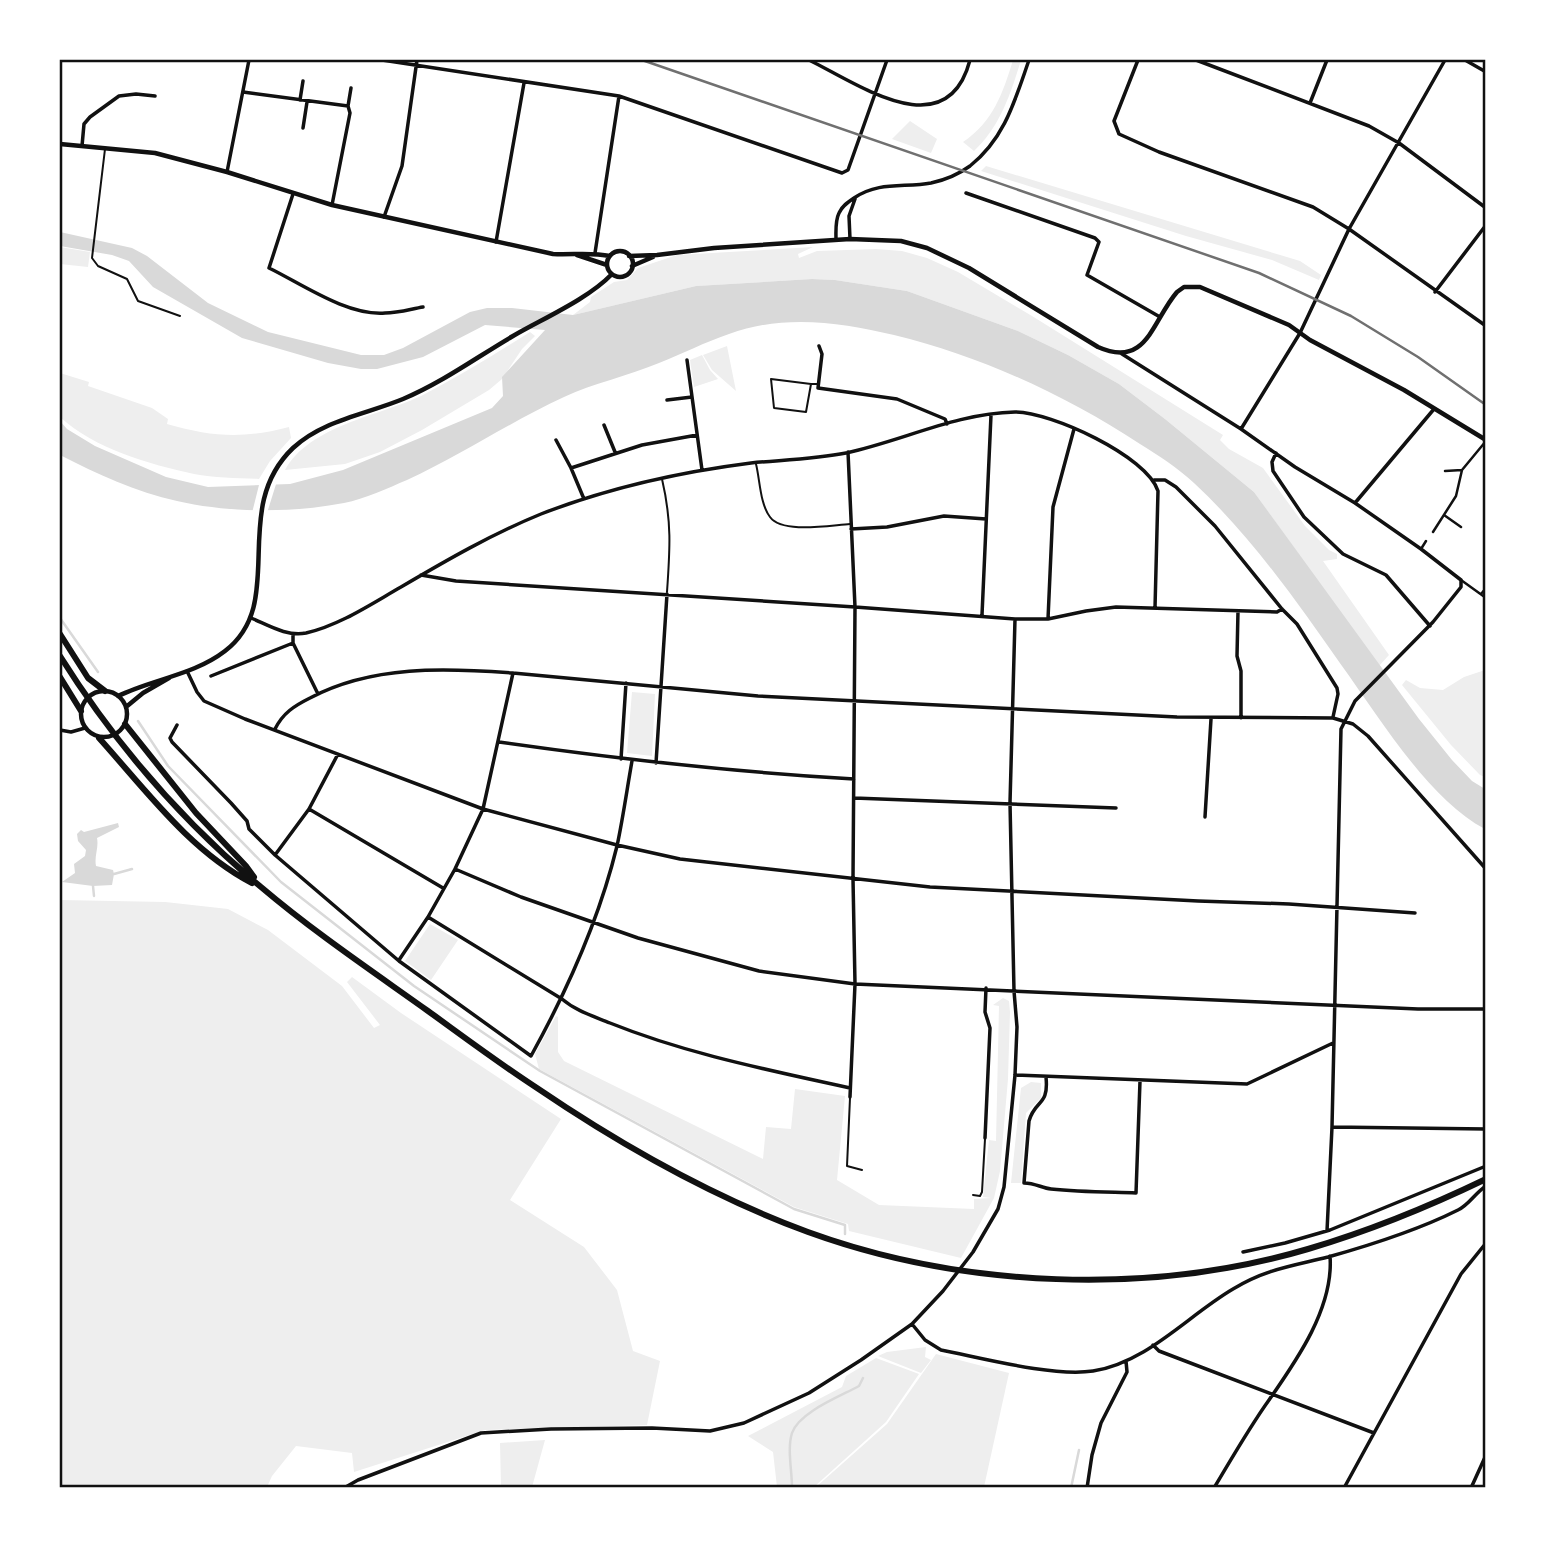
<svg xmlns="http://www.w3.org/2000/svg" width="1545" height="1547" viewBox="0 0 1545 1547" font-family="Montserrat,sans-serif">
<rect width="100%" height="100%" fill="#fff"/>
<path fill="#eee" d="M1013,60h8c-10,33 -21,67 -47,91l-11,-9c30,-20 40,-49 50,-82z
M910,121l27,18 -6,14 -39,-14z
M986,166l314,95 21,14 -2,5 -47,-20 -86,-24 -205,-65z
M60,247l30,5 -2,15 -28,-3z
M813,247l-15,7 1,4 18,-7 59,-2 26,2 25,7 31,14 74,44 191,119 -3,5 9,9 34,19 42,58 24,24 8,4v5l-14,2 66,94 -10,11 -125,-174 -89,-73 -46,-35 -51,-29 -50,-24 -111,-40 -72,-11 -23,-1 -116,7 -123,29 17,-13 1,-5 23,-15 13,-2 11,-12 39,-13z
M530,332l5,4 -13,13 -20,30 -13,11 -67,40 -42,22 -35,12 -60,6c25,-45 95,-54 138,-75 37,-19 72,-41 107,-63z
M727,346l9,45 -24,-21 -9,-15z
M702,355l8,15 8,9 -24,8 -4,-27z
M60,373l29,9 -1,4 64,22 16,11 -1,5c45,13 77,15 122,3l2,11 -21,23 -11,18c-21,-1 -44,-1 -65,-5 -45,-10 -99,-25 -134,-57z
M1485,670h1l-1,107 -5,-2 -29,-30 -49,-60 4,-5 14,8 23,2 21,-13z
M632,692l23,2 -3,62 -25,-3z
M60,900l105,2 63,7 40,21 74,56 32,42 6,-3 -33,-43 5,-5 49,36 160,106 -51,81 74,47 33,43 16,61 27,10 -13,64 -162,5 -131,42 -2,-19 -56,-7 -24,30 -5,11 -207,1z
M430,924l28,16 -27,40 -26,-19z
M1003,998l6,3 1,11 -2,67 -8,92 -6,27 -33,60 -112,-27 -1,-7 -54,-17 -255,-138 -4,-15 21,-38 2,1v35l6,9 199,98 3,-32 25,2 4,-40 50,7 -8,84 42,25 95,4v-10l17,-1 -8,-1 6,-57 7,1 3,-135 -6,-1z
M1031,1082l10,1v15l-15,15 -5,70h-10l10,-95z
M926,1347l-1,10 6,3 -10,13 -43,-17 9,-4z
M936,1354l73,19 -25,114h-168l71,-63z
M876,1358l43,16 -33,48 -72,65h-37l-4,-35 -25,-16 94,-49 4,-11z
M545,1440l-13,47h-31l-1,-44z"/>
<path fill="#d9d9d9" d="M60,232l72,16 15,8 61,47 60,29 93,23h23l19,-7 67,-36 17,-4h25l61,7 123,-29 116,-7 23,1 72,11 111,40 50,24 51,29 46,35 89,73 165,227 33,41 20,21 13,8v40c-56,-29 -106,-112 -143,-163 -45,-64 -90,-129 -148,-183 -16,-15 -36,-28 -54,-39 -75,-49 -159,-88 -246,-109 -54,-13 -111,-21 -165,-1 -24,8 -47,20 -70,29 -31,13 -65,20 -95,34 -54,25 -103,58 -157,83 -19,8 -42,19 -63,23 -51,10 -116,10 -167,-2 -41,-9 -80,-27 -117,-46v-34l7,8 28,17 71,31 42,10 82,-3 53,-14 149,-62 11,-12 -1,-19 43,-47 -60,-5 -62,32 -46,12h-16l-33,-6 -86,-25 -89,-51 -24,-26 -17,-6 -52,-9z
M118,823l1,4 -22,11c2,10 -3,18 -1,28l17,4 1,4 -2,11 -19,1 -31,-4 13,-9 -1,-9 11,-8 1,-6 -8,-9 -1,-7 4,-4 3,2z"/>
<path fill="#fff" d="M260,481h17l-10,32h-15z"/>
<g fill="none" stroke-linecap="round" stroke-linejoin="round">
<path stroke="#d9d9d9" stroke-width="2.5" d="M60,618l38,54
M138,721l30,45 113,116 133,104 126,85 254,138 51,16v9
M114,874l18,-5
M93,886l1,10
M792,1488c0,-18 -5,-39 0,-55 7,-21 49,-37 67,-47l4,-8
M1071,1488l8,-38"/>
<path stroke="#111" stroke-width="2" d="M105,149l-13,109 6,8 29,13 11,22 42,15
M811,384l-5,28 -32,-4 -3,-29 40,5h6
M756,464c4,16 4,40 14,53 12,17 61,8 80,7
M662,479c10,43 8,70 5,113
M850,1098l-3,68 15,4
M973,1195l7,1 2,-4 3,-53"/>
<path stroke="#111" stroke-width="2.5" d="M1445,471l17,-1 24,-29
M1444,515l17,12
M1433,532l23,-36 6,-26
M1421,549l5,-8
M1461,580l25,18
M1481,594l5,-6"/>
<path stroke="#111" stroke-width="3.5" d="M382,60l237,36 223,77 6,-3 39,-110
M809,60c49,24 138,88 161,0
M1138,60l-24,61 5,13 40,18 154,55 36,22 137,97
M1196,60l173,66 30,17 87,65
M1465,60l21,12
M243,92l105,14 2,7 -18,92
M300,100l3,-19
M1310,103l17,-43
M348,106l3,-18
M303,128l4,-26
M82,146l2,-22 6,-7 29,-21 17,-2 19,2
M227,172l22,-112
M966,193l129,45 4,4 -12,33 73,42
M293,194l-24,74c33,16 78,48 116,45 13,0 26,-4 38,-6
M384,217l18,-51 15,-106
M850,239l-1,-23 6,-17
M836,240c0,-9 -1,-19 3,-27 3,-7 9,-11 15,-15 25,-17 50,-10 77,-15 14,-3 28,-9 39,-17 35,-28 45,-66 59,-106
M496,242l28,-159
M595,253l24,-157
M1435,292l51,-67
M819,346l3,8 -4,34 79,11 48,20 2,5
M1122,354l119,75 54,38 60,36 66,46 40,31v7l-28,35 -78,79 -14,28 -9,398 -5,104
M687,360l15,110
M667,400l25,-3
M604,425l11,27
M1241,429l59,-96 49,-104 96,-169
M556,440l15,28
M848,452l7,155 -2,272 2,105 -5,113
M1276,453l-4,9 1,9 31,46 39,37 43,21 44,51
M1154,480h11l11,7 39,39 67,83 15,15 40,64 1,6 -5,23
M584,499l-13,-31 71,-23 55,-10
M1355,503l79,-94
M851,529l36,-2 57,-11 42,3
M421,575l35,6 399,26 160,12h33l38,-8 30,-4 161,5 5,-3
M1238,611l-1,45 4,15v47
M982,615l9,-200
M251,618c17,7 36,19 55,15 34,-8 65,-29 95,-46 46,-27 91,-53 140,-73 67,-26 139,-42 210,-51 31,-3 64,-4 95,-10 56,-12 111,-40 169,-41 36,0 132,44 143,79l-3,117
M1048,619l5,-112 21,-78
M293,635v8l25,51
M187,671l10,21 7,9 41,18 238,90 134,36 63,14 250,28 268,14 91,3 126,9
M211,676l82,-33
M177,725l-7,13 2,4 59,61 16,18 2,8 26,26 124,106 132,95c37,-67 68,-136 86,-210 6,-28 10,-57 15,-85
M275,729c8,-16 19,-23 35,-31 62,-33 135,-30 203,-25l245,23 419,21 156,1 20,6 15,12 118,133
M60,730l11,2 14,-4
M499,742c118,17 236,30 355,37
M621,759l5,-76
M656,763l11,-169
M854,798l262,10
M309,809l134,79
M1205,817l6,-98
M275,855l34,-46 29,-55
M455,869l66,28 117,41 121,33 96,13 563,25h68
M428,917l134,82c14,12 31,17 48,24 77,31 159,47 240,65
M399,960l29,-43 27,-48 28,-60 30,-136
M1015,1075l232,9 86,-41
M1046,1077c3,30 -11,22 -17,44l-5,62c11,0 18,5 27,6 29,3 57,3 85,4l4,-112
M1332,1127l154,2
M985,1138l5,-110 -5,-16 1,-24
M1243,1252l42,-9 45,-13 156,-64
M912,1324l13,16 16,10c41,8 112,27 152,21 55,-9 94,-55 140,-82 33,-20 59,-23 95,-32 43,-12 90,-27 130,-47 11,-5 17,-17 28,-24
M1153,1345l6,6 215,82
M344,1488l14,-8 123,-47 70,-4 101,-1 58,3 34,-8 65,-30 52,-33 51,-36 31,-33 30,-39 25,-43 6,-22 11,-112 2,-48 -3,-36 -4,-188 5,-184
M1087,1488l5,-33 9,-32 26,-51 -1,-11
M1214,1488c18,-30 35,-60 55,-88 28,-40 65,-93 61,-144
M1344,1488l117,-214 25,-31
M1471,1488l15,-33"/>
<path stroke="#111" stroke-width="4.5" d="M60,144l95,9 72,19 105,33 221,49c20,1 38,-2 57,2
M607 264a13 13 0 1 1 26 0a13 13 0 1 1-26 0Z
M577,255l30,10
M629,256l28,-1 57,-7 136,-9 51,2 26,7 42,20 129,79c49,22 54,-26 79,-55l7,-5h16l89,38 21,15 94,50 82,50
M632,266l21,-9
M81 714a23 23 0 1 1 46 0a23 23 0 1 1-46 0Z
M118,696c35,-17 76,-21 107,-45 64,-49 3,-141 68,-203 30,-28 74,-34 110,-49 40,-17 74,-42 110,-63 31,-18 75,-37 99,-62
M126,707l17,-14 26,-15"/>
<path stroke="#111" stroke-width="6" d="M60,634l28,44 17,13
M60,656c54,86 123,166 201,231 53,45 111,84 167,124 36,26 72,53 109,77 84,57 176,109 271,144 154,56 342,64 500,17 61,-18 120,-42 178,-70
M60,677l21,34
M125,724l71,89 50,53 8,11
M99,738c46,51 91,113 153,145"/>
<path stroke="#707070" stroke-width="2.5" d="M642,60l617,213 92,43 67,41 68,48"/>
</g>
<rect width="1545" height="1547" fill="none" stroke="#ffffff" stroke-width="122"/>
<rect x="61" y="61" width="1423" height="1425" fill="none" stroke="#111" stroke-width="2.5"/>
</svg>
